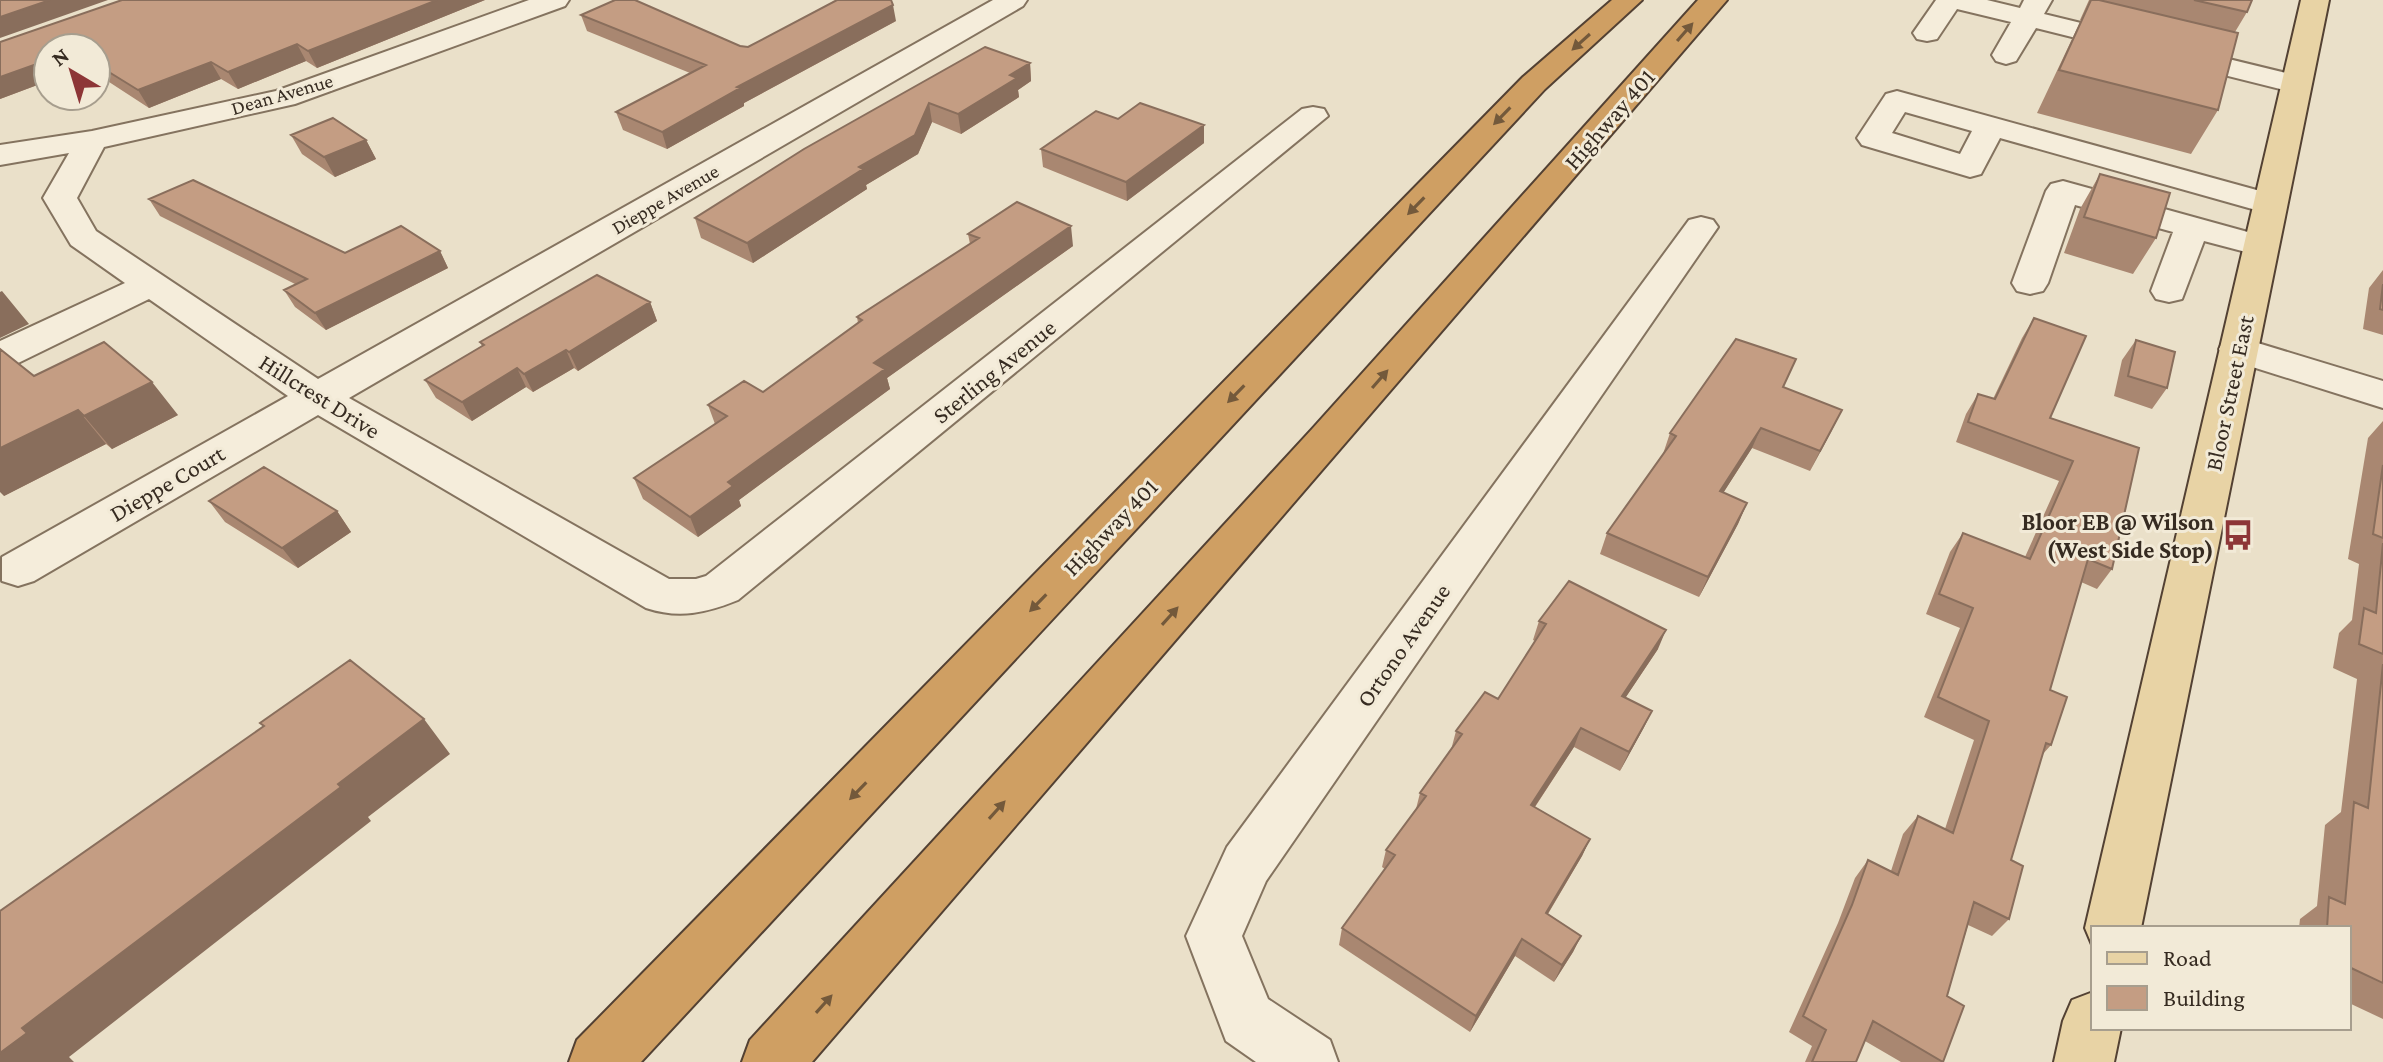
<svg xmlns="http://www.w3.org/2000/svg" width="2383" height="1062" viewBox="0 0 2383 1062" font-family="'Crimson Pro',serif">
<rect width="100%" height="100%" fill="#eae0c9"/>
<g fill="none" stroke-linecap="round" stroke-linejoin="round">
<defs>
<path id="minor" d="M529,0h40l-4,6 -270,98 -191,43 -27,51 19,33 222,148 675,-379h34l-4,6 -674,392 320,181h27l10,-3 596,-467 11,-2 11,2 4,7 -590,484c-32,13 -59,19 -92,8l-328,-193 -284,166 -16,5 -16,-5v-24l286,-161 -139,-97 -135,66 -14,3v-27l125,-58 -54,-38 -28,-47 26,-45 -69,12v-20l92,-14 184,-40z
M1936,0h51l33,8 4,-8h28l-8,14 263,64 4,6 -4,6 -11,3 -260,-65 -20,33 -10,3 -10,-3 -4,-6 19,-33 -54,-13 -20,30 -10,2 -10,-2 -4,-6z
M1897,91l385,106 5,7 -5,7 -12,3 -270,-76 -19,36 -11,3 -108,-32 -5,-7 29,-44zM1905,112l67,19 -12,23 -68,-21z
M2063,181l210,58 5,7 -5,7 -12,3 -57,-15 -22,58 -13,3 -13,-3 -5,-8 22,-59 -98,-27 -27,78 -5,8 -13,3 -13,-3 -5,-8 34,-92 5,-7z
M1701,217l12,3 5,7 -452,654 -24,55 26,63 62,41 8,22h-82l-30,-21 -40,-105 41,-89 462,-627z
M2238,337l145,44v27l-159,-50 -5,-9 5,-9z"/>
<path id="major" d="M2301,0h28l-188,928h-48v19l-8,-19z
M2093,992v36h28l-7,34h-60l9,-41 9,-21z"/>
<path id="highway" d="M1612,0h30l-97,89 -904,973h-72l8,-22 946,-963z
M1698,0h29l-915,1062h-70l8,-22 563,-612z"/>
</defs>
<use href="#minor" stroke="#84735f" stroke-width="4"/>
<use href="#major" stroke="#534133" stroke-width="4"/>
<use href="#highway" stroke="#534133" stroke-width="4"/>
<use href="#minor" fill="#f5eddb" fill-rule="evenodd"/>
<use href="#major" fill="#e8d3a5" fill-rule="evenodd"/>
<use href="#highway" fill="#cf9f63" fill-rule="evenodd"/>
</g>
<path fill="#a98771" d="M485,0l-168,68 -11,-7 -68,28 -17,-10 -72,29 -43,-28 -10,4v-36h-48v33l-48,18v-57z
M2089,0h163l-5,12 -12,20 -17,78 -27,44 -154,-41 44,-93h-1z
M581,15l167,32 148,-26 -152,82v3l-77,43 -44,-19 -7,-18 74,-39 -103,-42z
M1030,63l1,18 -13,9 1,7 -58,37 -29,-12 -14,32 -52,31 1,4 -114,74 -52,-25 -6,-20 109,-69z
M291,135l75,5 10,19 -41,18 -33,-23z
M1204,143l-77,58 -84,-34 -2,-18z
M2100,174l56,64 -23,36 -69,-21 16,-44z
M149,199l196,54 95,-2 8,17 -122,62 -31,-23 -11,-17 11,-6 -135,-68z
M968,234l105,12 -186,132 3,11 -151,111 2,6 -43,31 -55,-38 -9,-21 81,-54 -7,-19 55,-13 95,-69 -1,-6 113,-73z
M2383,270v65l-20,-6 6,-41z
M650,302l7,19 -79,50 -4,-3 -41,24 -7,-5 -54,34 -36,-23 -11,-18 57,-34 -2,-4z
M2034,318l16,100 89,30 -27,121 -15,20 -16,-7 -31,108 1,55 -9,10 -31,105 -2,59 -17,17 -24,-11 -21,71 -4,66h-42l-36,-21 -9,21h-51l7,-16 -23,-14 49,-109 17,-45 13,-18 23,11 12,-37 15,-18 27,13 29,-89 -50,-23 36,-89 -34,-14 24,-62 13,-19 62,24 34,-76 -103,-39 10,-28 12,-20 15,5 29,-61z
M2136,340l31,48 -15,21 -38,-13 8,-36z
M34,376l144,39 -66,34 -6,-5 -102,52z
M1783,387l49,43 -22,41 -58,-23 -29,45 24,10 -9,21 -39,73 -99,-43 7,-21 56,-79 7,-21z
M2383,421v598l-34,-16v-75h-50l1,-9 17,-13 8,-81 16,-13 16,-133 -24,-11 6,-35 13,-13 7,-56 -11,-5 20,-121z
M209,501l128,10 14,21 -53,36 -73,-46z
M1539,621l119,28 -33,49 27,13 -9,18 -23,42 -46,-24 -39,60 55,32 -8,17 -34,58 33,22 -8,16 -19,30 -39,-26 -45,76 -131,-87 3,-17 43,-59 -3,-2 4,-17 30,-41 4,-16 31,-43 5,-19 42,-32 37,-58 -2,-1z"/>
<path fill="#896e5c" d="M50,0h58l-108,38v-21z
M437,0h48l-168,68 -9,-17z
M893,5l3,16 -152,82v3l-77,43 -5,-17 75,-45z
M297,44l9,17 -68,28 -10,-17z
M42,62l6,9v10l-48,18v-22z
M211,62l10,17 -72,29 -11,-18z
M1030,63l1,18 -13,9 1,7 -58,37 -3,-20 52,-39z
M96,66l10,14 -10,4z
M929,103l3,19 -14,32 -52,31 1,4 -114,74 -6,-20 112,-76z
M1204,125v18l-77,58 -1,-19z
M366,140l10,19 -41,18 -11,-20z
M1071,226l2,20 -186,132 3,11 -151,111 2,6 -43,31 -8,-20 38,-35 146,-119z
M440,251l8,17 -122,62 -11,-17z
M2,291l27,33 -29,14v-46z
M650,302l7,19 -79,50 -9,-19z
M566,350l8,18 -41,24 -9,-18z
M517,368l9,19 -54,34 -10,-19z
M152,382l26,33 -66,34 -28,-33z
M78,410l28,34 -102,52 -4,-4v-44z
M1842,410l-10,20 -22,41 10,-20z
M1761,428l-9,20 -41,64 9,-21z
M1747,503l-9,21 -39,73 9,-20z
M337,511l14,21 -53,36 -16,-20z
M1666,630l-8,19 -44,66 8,-19z
M1652,711l-9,18 -23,42 9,-19z
M424,719l26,35 -82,63 3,4 -302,236 5,5h-74v-9l22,-25 316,-244z
M1581,728l-7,19 -50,76 7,-18z
M1590,839l-8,17 -44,74 8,-17z
M1581,936l-8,16 -19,30 8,-17z
M1522,939l-7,17 -45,76 6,-16z"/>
<path fill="#c49d83" stroke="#896e5c" stroke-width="2" d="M0,0h50l-50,17z
M122,0h315l-129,51 -11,-7 -69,28 -17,-10 -73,28 -42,-26v-16h-48v17l-6,-3 -42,15v-35z
M615,0h20l105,46 8,1 89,-47h54l2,5 -156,82 3,1 -78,44 -46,-20 90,-47 -125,-50z
M2091,0h8l139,33 -20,77 -159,-40z
M2194,0h58l-5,12z
M985,47l45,16 -20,12 7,3 -59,36 -29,-11 -14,32 -56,32 4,2 -116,74 -52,-25 109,-69z
M1140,103l64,22 -78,57 -85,-33 55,-38 22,8z
M333,118l33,22 -42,17 -33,-22z
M2100,174l70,19 -14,45 -72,-21z
M193,180l152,73 56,-27 39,25 -125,62 -31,-23 23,-11 -158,-80z
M1017,202l54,24 -197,137 11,6 -157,113 5,4 -43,31 -56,-39 93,-62 -19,-11 36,-24 19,11 99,-72 -5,-3 122,-79 -11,-4z
M597,275l53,27 -81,50 -3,-2 -42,24 -7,-6 -55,34 -37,-22 59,-35 -4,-3z
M2383,284v26l-3,-1z
M2034,318l52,18 -36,82 89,30 -27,121 -24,-10 -38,131 17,7 -16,48 -5,-2 -35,117 12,6 -14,53 -35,-17 -27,94 17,10 -21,56 -70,-41 -17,41h-44l14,-32 -23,-14 49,-111 16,-45 30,15 20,-59 35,17 36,-112 -51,-24 35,-89 -34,-14 24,-61 67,26 43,-98 -105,-39 10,-28 17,5z
M1736,339l60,20 -13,28 59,23 -22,41 -59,-23 -41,63 27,12 -39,74 -101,-44 69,-97 -6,-3z
M2136,340l39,12 -8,36 -39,-12z
M104,342l48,40 -68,34 -6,-6 -78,38v-99l34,27z
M2383,465v73l-10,-4z
M264,467l73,44 -55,37 -73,-47z
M2383,543v111l-24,-10 5,-36 12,5z
M1569,581l97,49 -44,66 30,15 -23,41 -48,-24 -50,77 59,34 -44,74 35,23 -19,29 -40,-26 -46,77 -134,-88 53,-73 -9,-5 40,-54 -6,-3 42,-59 -6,-3 29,-39 13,7 48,-75 -7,-3z
M350,660l74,59 -86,65 3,3 -319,241 5,5 -27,20v-142l264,-185 -4,-3z
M2383,664v319l-34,-16v-39h-22l2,-31 16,7 9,-102 14,6z"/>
<defs><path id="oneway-solid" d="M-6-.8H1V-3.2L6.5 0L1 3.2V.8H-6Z" transform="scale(2)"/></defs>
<g fill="#73593b">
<use href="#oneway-solid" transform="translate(1685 32) rotate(-49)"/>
<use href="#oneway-solid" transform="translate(1581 42) rotate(138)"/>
<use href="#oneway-solid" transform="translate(1502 116) rotate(134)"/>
<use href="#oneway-solid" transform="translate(1416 206) rotate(134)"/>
<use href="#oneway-solid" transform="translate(1380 379) rotate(-49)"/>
<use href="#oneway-solid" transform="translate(1236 394) rotate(134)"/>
<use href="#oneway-solid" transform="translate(1038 603) rotate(134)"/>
<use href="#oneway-solid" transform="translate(1170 616) rotate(-48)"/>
<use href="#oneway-solid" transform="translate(858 791) rotate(134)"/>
<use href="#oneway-solid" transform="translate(997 810) rotate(-48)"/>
<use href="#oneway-solid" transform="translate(824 1004) rotate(-48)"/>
</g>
<defs>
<symbol id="bus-bare" viewBox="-9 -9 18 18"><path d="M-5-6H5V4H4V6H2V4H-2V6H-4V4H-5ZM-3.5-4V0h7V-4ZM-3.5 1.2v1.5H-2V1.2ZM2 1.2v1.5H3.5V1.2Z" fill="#8d3637" stroke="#f2ead7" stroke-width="2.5" paint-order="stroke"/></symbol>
</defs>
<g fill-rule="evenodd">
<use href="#bus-bare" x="2216" y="513" width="44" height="44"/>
</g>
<g text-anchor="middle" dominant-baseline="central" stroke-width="6" stroke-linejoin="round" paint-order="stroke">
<g font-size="20" fill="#362b21" stroke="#f2ead7">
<text transform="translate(282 94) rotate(-16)">Dean Avenue</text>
<text transform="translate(665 199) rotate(-30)">Dieppe Avenue</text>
</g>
<g font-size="24" fill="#362b21" stroke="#f2ead7">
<text transform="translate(1609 119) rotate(-49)">Highway 401</text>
<text transform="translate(994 371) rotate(-39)">Sterling Avenue</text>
<text transform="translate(2229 393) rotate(-78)">Bloor Street East</text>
<text transform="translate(320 396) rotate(32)">Hillcrest Drive</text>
<text transform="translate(167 483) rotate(-30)">Dieppe Court</text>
<text transform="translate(1110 527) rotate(-46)">Highway 401</text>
<text transform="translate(1403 645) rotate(-55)">Ortono Avenue</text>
</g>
<g font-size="24" font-weight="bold" fill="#362b21" stroke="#f2ead7" text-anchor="end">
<text x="2214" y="521">Bloor EB @ Wilson<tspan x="2214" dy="28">(West Side Stop)</tspan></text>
</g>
</g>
<rect x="2091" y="926" width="260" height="104" fill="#f2ead7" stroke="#a79e8e" stroke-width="2"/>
<rect x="2107" y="952" width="40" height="12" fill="#e8d3a5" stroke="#a79e8e" stroke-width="2"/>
<text x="2163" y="966" font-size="24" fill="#362b21">Road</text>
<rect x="2107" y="986" width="40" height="24" fill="#c49d83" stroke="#a79e8e" stroke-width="2"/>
<text x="2163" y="1006" font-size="24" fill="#362b21">Building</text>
<g transform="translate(72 72) rotate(322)"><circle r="38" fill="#f2ead7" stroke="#a79e8e" stroke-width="2"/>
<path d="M0-6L14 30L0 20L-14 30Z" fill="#8d3637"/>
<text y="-12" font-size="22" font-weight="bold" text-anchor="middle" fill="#362b21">N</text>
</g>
</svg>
